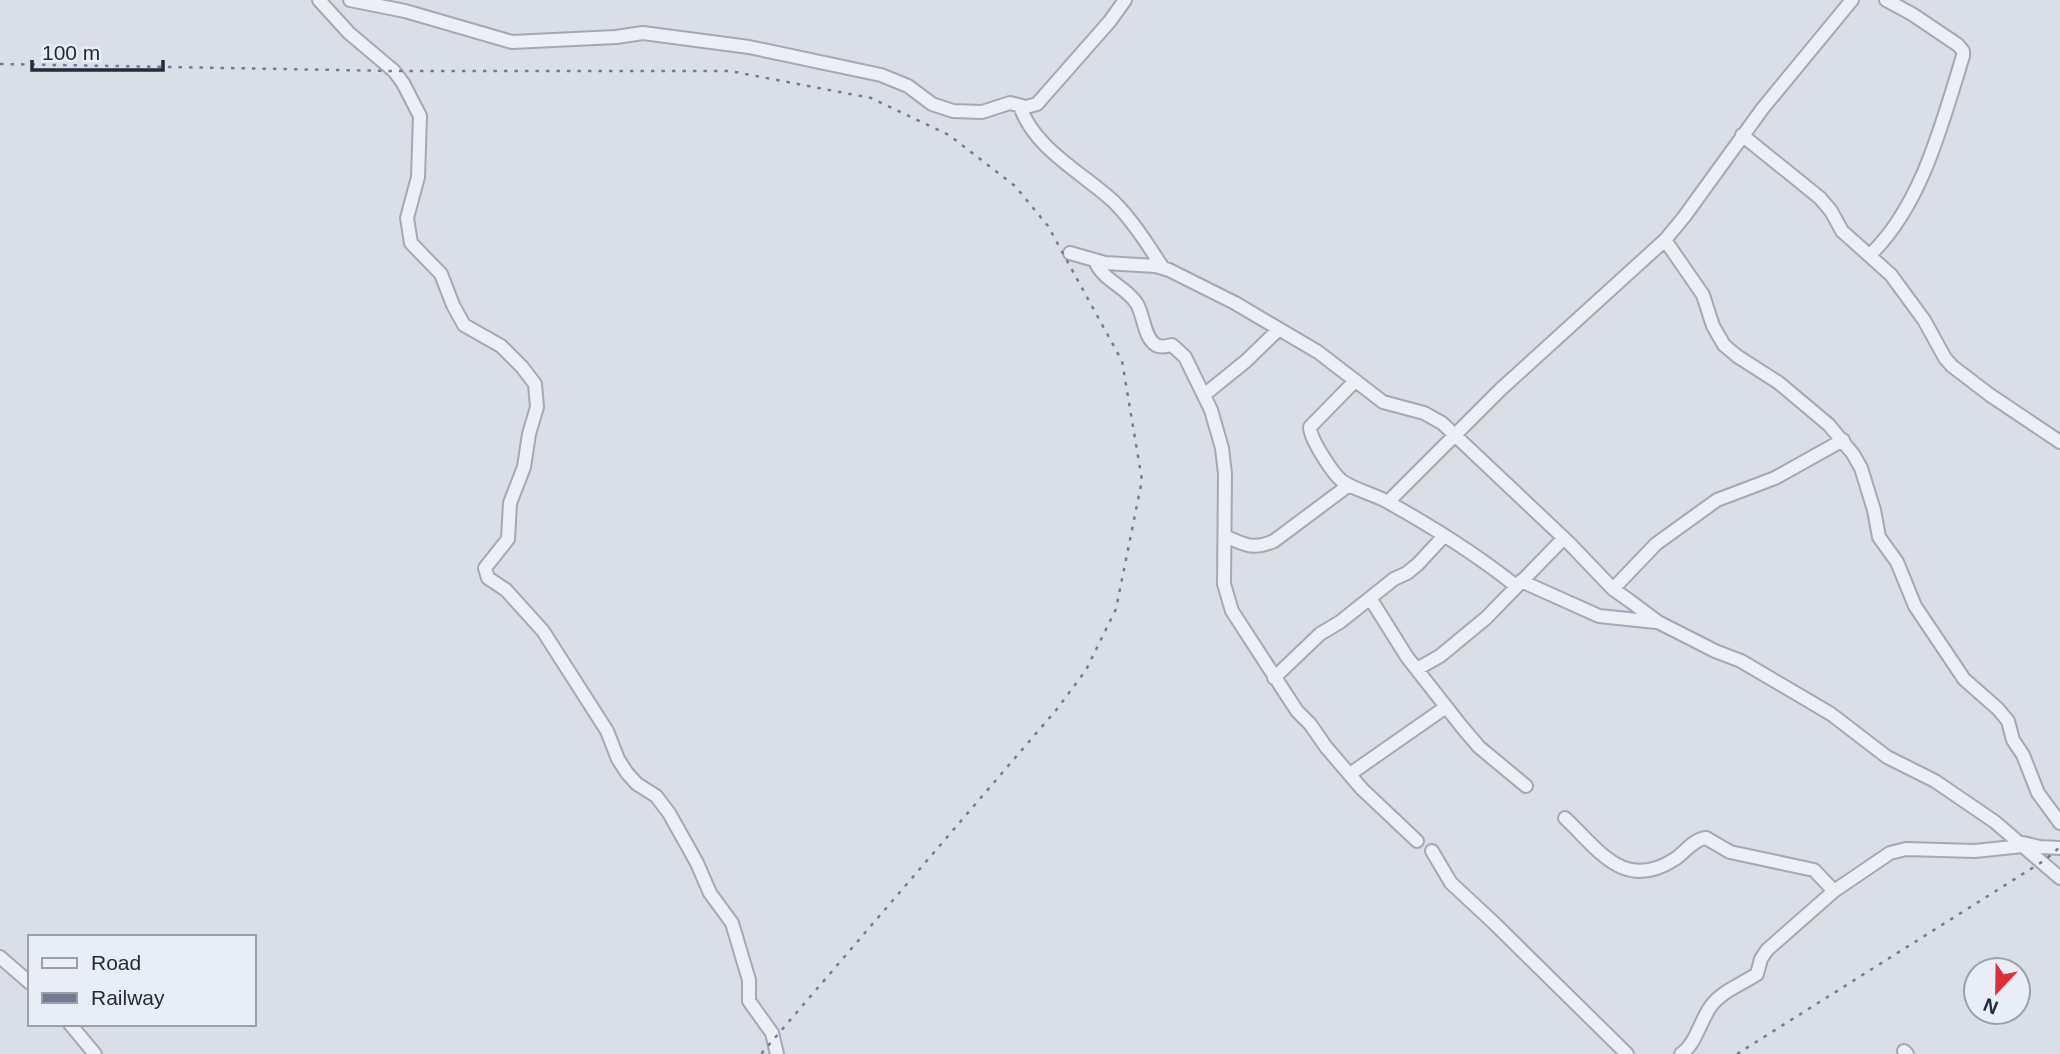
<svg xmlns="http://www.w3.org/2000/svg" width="2060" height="1054" viewBox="0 0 2060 1054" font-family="Arial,sans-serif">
<rect width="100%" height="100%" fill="#dadee7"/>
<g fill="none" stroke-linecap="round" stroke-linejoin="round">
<defs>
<path id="minor" d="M319,0l30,33 45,38 9,12 17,33 -2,61 -11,41 4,25 30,31 12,31 11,20 37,21 21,21 13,17 2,23 -8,27 -5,33 -14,36 -2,36 -23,29 3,10 18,12 37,41 64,100 11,28 9,14 10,11 19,12 13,17 28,50 13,30 22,30 17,57v21l23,32 5,21
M350,0l55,11 107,31 104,-5 27,-4 106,14 132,28 27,11 24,18 21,7 29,1 28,-9 16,4 11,-3 73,-83 15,-21
M1020,106c14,43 63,67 94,96 19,19 34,43 49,66
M1742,135l78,63 11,13 11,20 49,44 33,45 21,38 7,8 38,29 70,47
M1665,240l38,55 10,31 11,19 13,11 42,27 50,42 24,29 8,14 13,42 5,27 18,25 18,44 49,73 34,30 10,12 5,19 10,15 15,38 22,30
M1070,253l35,10 51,3 13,4 66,33 83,49 65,50 41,11 18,10 126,119 45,47 17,12 28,21 57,29 26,10 90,53 56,43 48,24 60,41 65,56
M1870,255c52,-50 72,-132 93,-199v-5l-5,-6 -46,-31 -26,-14
M1095,261c9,21 31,25 42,43 7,12 7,34 19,41 5,3 11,1 16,0l13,12 26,53 11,38 3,26 -1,110 8,27 65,100 13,13 16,23 36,42 55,52
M1354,382l-44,45c0,12 23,47 32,54 13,9 31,13 44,20 45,25 90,53 130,85
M1204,395l42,-34 32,-31
M1388,502l113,-113 164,-149 19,-23 79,-109 89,-108
M1225,536c19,9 29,14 49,5l75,-56
M1521,581l78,35 57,6
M1613,589l43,-45 61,-44 58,-22 68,-38
M1370,598l37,59 55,70 17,20 47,39
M1417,669l23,-13 46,-38 78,-80
M1274,678l46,-44 20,-12 54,-43 13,-6 11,-9 25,-27
M1350,774l96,-67
M1565,818c34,32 59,74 110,41 10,-7 19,-20 31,-21l24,14 84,18 20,21
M2023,843l17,4 20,1
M1432,851l19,32 43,40 133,131
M0,957l30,26
M70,1024l25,30
M1904,1051l3,3
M1681,1054c15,-10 19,-33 30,-48 11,-15 31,-22 46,-32l4,-15 6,-9 67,-59 56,-38 16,-4 69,2 47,-5"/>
</defs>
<use href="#minor" stroke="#a3a8b4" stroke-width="16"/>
<use href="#minor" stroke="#edeff5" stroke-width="12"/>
<path stroke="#727b92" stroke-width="2.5" stroke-dasharray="3.5 7" stroke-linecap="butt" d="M0,64l394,7h336l141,27 78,37 66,51 33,40 74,135 20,119 -26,129 -30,61 -29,39 -296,345
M1737,1054l308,-194 15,-13"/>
</g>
<rect x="28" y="935" width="228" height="91" fill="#e9edf5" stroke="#9a9fac" stroke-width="2"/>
<rect x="42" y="958" width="35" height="10" fill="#edeff5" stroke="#9a9fac" stroke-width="2"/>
<text x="91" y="970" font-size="21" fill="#232a3e">Road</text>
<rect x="42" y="993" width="35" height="10" fill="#727b92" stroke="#9a9fac" stroke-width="2"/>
<text x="91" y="1005" font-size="21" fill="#232a3e">Railway</text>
<g transform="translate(1997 991) rotate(202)"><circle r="33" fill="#e9edf5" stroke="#9a9fac" stroke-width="2"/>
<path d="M0-5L12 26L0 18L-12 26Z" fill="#dc2f38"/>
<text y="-10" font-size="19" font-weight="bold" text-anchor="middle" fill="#232a3e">N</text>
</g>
<path d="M32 60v10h131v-10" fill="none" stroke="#232a3e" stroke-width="3.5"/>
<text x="42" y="60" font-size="21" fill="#232a3e" stroke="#e9edf5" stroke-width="5" paint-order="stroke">100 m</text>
</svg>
